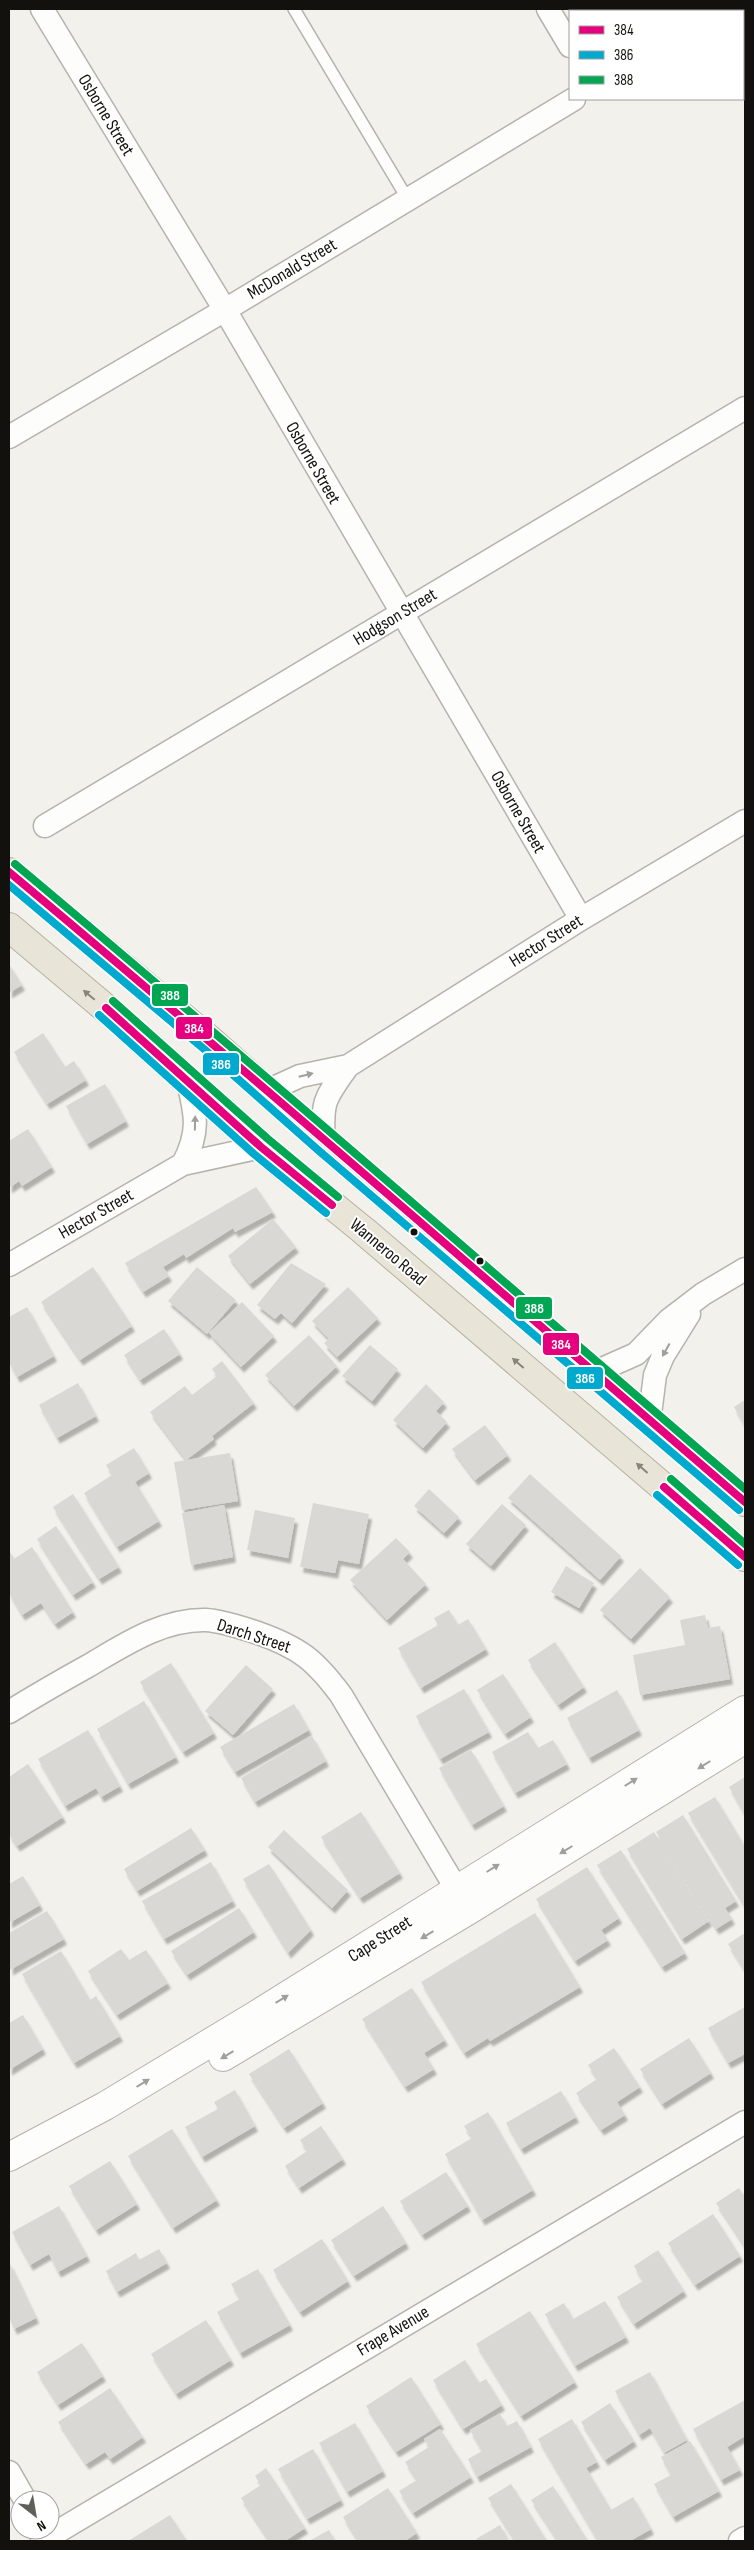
<svg xmlns="http://www.w3.org/2000/svg" width="754" height="2550" viewBox="0 0 754 2550" font-family="'Sofia Sans Condensed',sans-serif">
<defs>
<filter id="shadow"><feDropShadow dx="3" dy="5.5" stdDeviation="1" flood-color="#0004"/></filter>
</defs>
<rect width="100%" height="100%" fill="#f2f1eb"/>
<path fill="#d9d8d4" filter="url(#shadow)" d="M9,964l13,21 -13,8z
M43,1033l22,34 9,-6 12,19 -39,24 -33,-52z
M105,1084l21,37 -39,23 -21,-38z
M28,1129l24,38 -30,19 -3,-5 -10,7v-47z
M256,1187l17,25 -38,20 -2,-4 -47,30 -2,-4 -21,13 6,9 -26,16 -18,-29z
M273,1219l23,28 -46,37 -22,-28z
M291,1263l35,21 -34,39 -11,-10 -6,6 -18,-14z
M93,1267l39,59 -52,34 -39,-58z
M197,1267l39,33 -29,34 -39,-33z
M348,1287l30,31 -41,39 -13,-14 5,-4 -17,-18z
M242,1302l32,34 -33,31 -32,-34z
M27,1307l27,49 -37,21 -8,-15v-45z
M164,1329l16,25 -40,26 -16,-25z
M309,1335l28,31 -43,40 -29,-31z
M370,1345l28,24 -26,32 -30,-25z
M222,1361l32,42 -42,33 2,3 -28,21 -36,-48 35,-26 7,9 25,-19 -5,-7z
M78,1383l18,33 -39,22 -18,-33z
M426,1384l18,18 -8,9 11,11 -24,26 -30,-28z
M745,1400v26l-11,-19z
M485,1425l23,30 -33,25 -23,-31z
M134,1448l15,25 -14,9 24,39 -42,26 -33,-54 28,-18 -6,-10z
M230,1453l8,48 -56,9 -8,-48z
M530,1474l91,82 -21,24 -92,-82z
M429,1489l30,28 -15,16 -30,-27z
M73,1494l46,73 -20,12 -46,-72z
M313,1503l56,11 -10,50 -21,-4 -3,13 -35,-6z
M502,1504l24,21 -35,41 -25,-22z
M224,1505l9,52 -42,8 -9,-52z
M255,1510l40,8 -7,40 -41,-8z
M56,1526l37,56 -20,13 -36,-56z
M396,1538l14,14 -7,7 23,25 -39,36 -37,-40z
M32,1547l41,65 -18,12 -14,-21 -19,12 -13,-22v-43l5,9z
M566,1566l28,17 -15,25 -28,-16z
M640,1568l30,29 -39,42 -31,-29z
M449,1610l9,15 10,-6 18,30 -65,39 -23,-40 40,-23 -4,-7z
M705,1615l3,13 12,-2 10,53 -90,16 -7,-40 52,-10 -5,-25z
M555,1642l29,45 -26,18 -30,-45z
M171,1663l43,70 -31,19 -43,-70z
M246,1665l27,24 -40,46 -28,-24z
M503,1674l28,43 -26,17 -28,-44z
M464,1689l25,43 -49,27 -24,-43z
M617,1690l22,40 -50,28 -22,-40z
M144,1701l32,56 -48,27 -31,-55z
M294,1704l15,26 -74,42 -15,-25z
M88,1730l32,56 -19,11 -5,-9 -31,18 -27,-47z
M528,1732l10,16 15,-8 14,24 -52,29 -23,-41z
M312,1736l14,25 -71,41 -14,-24z
M471,1750l33,56 -32,19 -33,-57z
M28,1764l35,53 -46,29 -8,-12v-57z
M745,1777v38l-16,-28z
M715,1797l30,50v60l-57,-94z
M361,1812l39,61 -40,25 -39,-61z
M683,1815l53,86 -11,7 7,11 -16,10 -60,-97z
M191,1828l14,22 -68,41 -13,-22z
M284,1830l64,60 -16,18 -64,-61z
M654,1832l55,89 -27,18 -55,-90z
M621,1850l64,103 -23,14 -65,-102z
M211,1862l22,39 -69,38 -22,-38z
M269,1864l42,66 -23,23 -45,-74z
M587,1867l32,51 -18,12 7,10 -33,21 -39,-62z
M23,1876l17,29 -31,18v-39z
M239,1908l15,24 -67,43 -16,-24z
M47,1911l17,28 -54,31 -1,-37z
M535,1913l45,74 -90,54 -2,-3 -24,15 -43,-71z
M745,1933v38l-17,-27z
M121,1949l8,11 17,-10 22,33 -51,32 -29,-44z
M61,1951l29,49 6,-4 24,40 -46,27 -52,-89z
M412,1988l33,52 -21,13 10,16 -29,18 -43,-68z
M745,2007v47l-17,9 -20,-35z
M23,2015l20,34 -34,21v-47z
M689,2038l22,35 -49,31 -22,-35z
M614,2048l26,39 -23,15 8,13 -24,15 -25,-37 21,-14 -9,-14z
M289,2049l34,54 -39,25 -35,-54z
M235,2090l20,36 -53,31 -17,-30 33,-18 -4,-7z
M561,2091l15,26 -55,32 -15,-26z
M488,2112l45,78 -51,30 -37,-66 27,-16 -8,-12z
M321,2126l22,33 -44,29 -14,-22 22,-15 -7,-11z
M172,2129l45,71 -44,28 -45,-72z
M110,2161l27,43 -41,26 -27,-44z
M446,2172l22,34 -46,29 -22,-34z
M739,2188l6,9v50l-29,-44z
M59,2206l28,50 -29,16 -9,-18 -19,11 -18,-33z
M383,2206l23,37 -52,33 -23,-36z
M713,2214l27,42 -45,29 -27,-42z
M322,2239l26,42 -48,31 -27,-42z
M159,2249l8,14 -50,29 -11,-21 30,-18 3,7z
M658,2250l26,41 -50,33 -17,-27 26,-16 -9,-15z
M9,2262l27,56 -22,11 -5,-12z
M258,2269l32,56 -50,28 -23,-41 23,-13 -9,-15z
M605,2301l21,36 -51,29 -30,-52 19,-11 9,16z
M530,2311l45,71 -54,34 -45,-72z
M206,2320l25,40 -55,34 -25,-40z
M82,2343l21,33 -45,29 -21,-33z
M465,2360l14,23 7,-4 16,26 -39,24 -30,-49z
M650,2372l37,68 -23,13 -14,-25 -11,7 -24,-44z
M411,2377l30,47 -45,28 -30,-46z
M110,2388l33,49 -33,22 -5,-7 -19,12 -28,-42z
M745,2400v36l-18,11 13,23 -19,10 -28,-51z
M610,2403l24,38 -29,19 -24,-38z
M500,2414l7,12 10,-5 14,26 -54,30 -9,-18 14,-8 -12,-21z
M572,2419l25,43 -11,6 25,42 22,-13 18,32 -21,12h-32l-60,-102z
M355,2423l28,48 -36,21 -28,-49z
M440,2429l31,48 -58,36 -14,-22 18,-11 -12,-18 24,-15 -5,-8z
M690,2441l29,50 -46,26 -19,-33 17,-9 -10,-18z
M313,2449l28,51 -34,19 -29,-50z
M266,2468l39,60 -20,13h-16l-28,-43 20,-13 -6,-9z
M511,2484l36,57h-32l-27,-43z
M553,2486l35,55h-30l-27,-41z
M388,2488l29,45 -12,8h-47l-15,-24z
M170,2515l17,26h-59z
M500,2525l9,16h-31l-2,-2z
M329,2530l6,11h-26z"/>
<g fill="none" stroke-linecap="round" stroke-linejoin="round">
<defs>
<path id="lane" d="M294,9l113,189"/>
<path id="street" d="M42,9l183,301 356,609
M548,9l22,37
M721,11l4,-2
M9,437l216,-127 349,-211
M45,826l700,-418
M267,1091l33,-15 48,-10 233,-147 164,-98
M324,1142c-3,-41 1,-44 24,-76
M183,1164c17,-32 13,-49 5,-82
M9,1265l174,-101 78,-17
M593,1373l43,-19 33,-34 34,-26 42,-25
M649,1422l6,-47 8,-19 26,-42
M9,1712c26,-16 52,-31 79,-46 36,-21 74,-47 118,-46 17,1 36,8 52,13 42,15 57,27 83,62l125,210
M9,2472l16,28
M42,2541l703,-419
M740,2541l5,-3"/>
<path id="secondary" d="M223,2057l246,-147 276,-171
M9,2157l96,-51 151,-91 489,-305"/>
<path id="highway" d="M9,872l202,169 113,101 421,360
M9,927l107,90 145,130 103,84 381,326"/>
</defs>
<use href="#lane" stroke="#b4b3af" stroke-width="14"/>
<use href="#street" stroke="#b4b3af" stroke-width="25"/>
<use href="#secondary" stroke="#b4b3af" stroke-width="30"/>
<use href="#highway" stroke="#b6b1a0" stroke-width="30"/>
<use href="#lane" stroke="#fdfdfc" stroke-width="11"/>
<use href="#street" stroke="#fdfdfc" stroke-width="22"/>
<use href="#secondary" stroke="#fdfdfc" stroke-width="28"/>
<use href="#highway" stroke="#e8e4d7" stroke-width="28"/>
<defs>
<path id="bus-1" d="M9,872c248,207 491,420 736,630
M106,1008l155,139 71,58
M664,1487l81,70"/>
<path id="bus-2" d="M9,885l195,164 114,101 421,360
M99,1015l155,139 72,59
M657,1495l81,70"/>
<path id="bus-3" d="M15,864c246,206 487,417 730,625
M113,1001l155,138 70,58
M671,1479l74,65"/>
</defs>
<use href="#bus-1" stroke="#fff" stroke-width="11"/>
<use href="#bus-2" stroke="#fff" stroke-width="11"/>
<use href="#bus-3" stroke="#fff" stroke-width="11"/>
<use href="#bus-1" stroke="#e5007d" stroke-width="8"/>
<use href="#bus-2" stroke="#00a9ce" stroke-width="8"/>
<use href="#bus-3" stroke="#00a651" stroke-width="8"/>
</g>
<defs><path id="oneway-solid" d="M-6-.8H1V-3.2L6.5 0L1 3.2V.8H-6Z" transform="scale(1.25)"/></defs>
<g fill="#88857c">
<use href="#oneway-solid" transform="translate(89 995) rotate(-140)"/>
<use href="#oneway-solid" transform="translate(518 1363) rotate(-139)"/>
<use href="#oneway-solid" transform="translate(642 1468) rotate(-139)"/>
</g>
<g fill="#9f9f9c">
<use href="#oneway-solid" transform="translate(306 1075) rotate(-14)"/>
<use href="#oneway-solid" transform="translate(195 1123) rotate(-89)"/>
<use href="#oneway-solid" transform="translate(666 1350) rotate(119)"/>
<use href="#oneway-solid" transform="translate(704 1765) rotate(148)"/>
<use href="#oneway-solid" transform="translate(631 1782) rotate(-32)"/>
<use href="#oneway-solid" transform="translate(566 1850) rotate(148)"/>
<use href="#oneway-solid" transform="translate(493 1868) rotate(-32)"/>
<use href="#oneway-solid" transform="translate(427 1935) rotate(149)"/>
<use href="#oneway-solid" transform="translate(282 1999) rotate(-31)"/>
<use href="#oneway-solid" transform="translate(227 2055) rotate(149)"/>
<use href="#oneway-solid" transform="translate(143 2083) rotate(-31)"/>
</g>
<g fill="#12110d" stroke="#fff" stroke-width="2">
<circle cx="414" cy="1232" r="4.5"/>
<circle cx="480" cy="1261" r="4.5"/>
</g>
<g text-anchor="middle" dominant-baseline="central" stroke-width="4" stroke-linejoin="round" paint-order="stroke">
<g font-size="18" fill="#12110d" stroke="#fff">
<text transform="translate(106 115) rotate(59)">Osborne Street</text>
<text transform="translate(292 269) rotate(-31)">McDonald Street</text>
<text transform="translate(313 463) rotate(60)">Osborne Street</text>
<text transform="translate(395 617) rotate(-31)">Hodgson Street</text>
<text transform="translate(518 812) rotate(60)">Osborne Street</text>
<text transform="translate(546 941) rotate(-32)">Hector Street</text>
<text transform="translate(96 1214) rotate(-30)">Hector Street</text>
<text transform="translate(388 1252) rotate(40)">Wanneroo Road</text>
<text transform="translate(254 1636) rotate(18)">Darch Street</text>
<text transform="translate(380 1939) rotate(-32)">Cape Street</text>
<text transform="translate(393 2331) rotate(-31)">Frape Avenue</text>
</g>
</g>
<g stroke="#fff" stroke-width="2">
<rect x="151" y="983" width="38" height="24" rx="5" fill="#00a651"/>
<rect x="175" y="1016" width="38" height="24" rx="5" fill="#e5007d"/>
<rect x="202" y="1052" width="38" height="24" rx="5" fill="#00a9ce"/>
<rect x="515" y="1296" width="38" height="24" rx="5" fill="#00a651"/>
<rect x="542" y="1332" width="38" height="24" rx="5" fill="#e5007d"/>
<rect x="566" y="1366" width="38" height="24" rx="5" fill="#00a9ce"/>
</g>
<g font-size="14" text-anchor="middle" font-weight="bold" fill="#fff">
<text x="170" y="1000">388</text>
<text x="194" y="1033">384</text>
<text x="221" y="1069">386</text>
<text x="534" y="1313">388</text>
<text x="561" y="1349">384</text>
<text x="585" y="1383">386</text>
</g>
<rect width="754" height="2550" fill="none" stroke="#12110d" stroke-width="20"/>
<rect x="569" y="10" width="175" height="90" fill="#ffffff" stroke="#a0a09e"/>
<rect x="579" y="26" width="25" height="8" fill="#e5007d" stroke="#a0a09e"/>
<text x="614" y="35" font-size="15" fill="#12110d">384</text>
<rect x="579" y="51" width="25" height="8" fill="#00a9ce" stroke="#a0a09e"/>
<text x="614" y="60" font-size="15" fill="#12110d">386</text>
<rect x="579" y="76" width="25" height="8" fill="#00a651" stroke="#a0a09e"/>
<text x="614" y="85" font-size="15" fill="#12110d">388</text>
<g transform="translate(35 2515) rotate(149)"><circle r="24" fill="#ffffff" stroke="#a0a09e"/>
<path d="M0-4L9 19L0 12L-9 19Z" fill="#605f5b"/>
<text y="-8" font-size="14" font-weight="bold" text-anchor="middle" fill="#12110d">N</text>
</g>
</svg>
